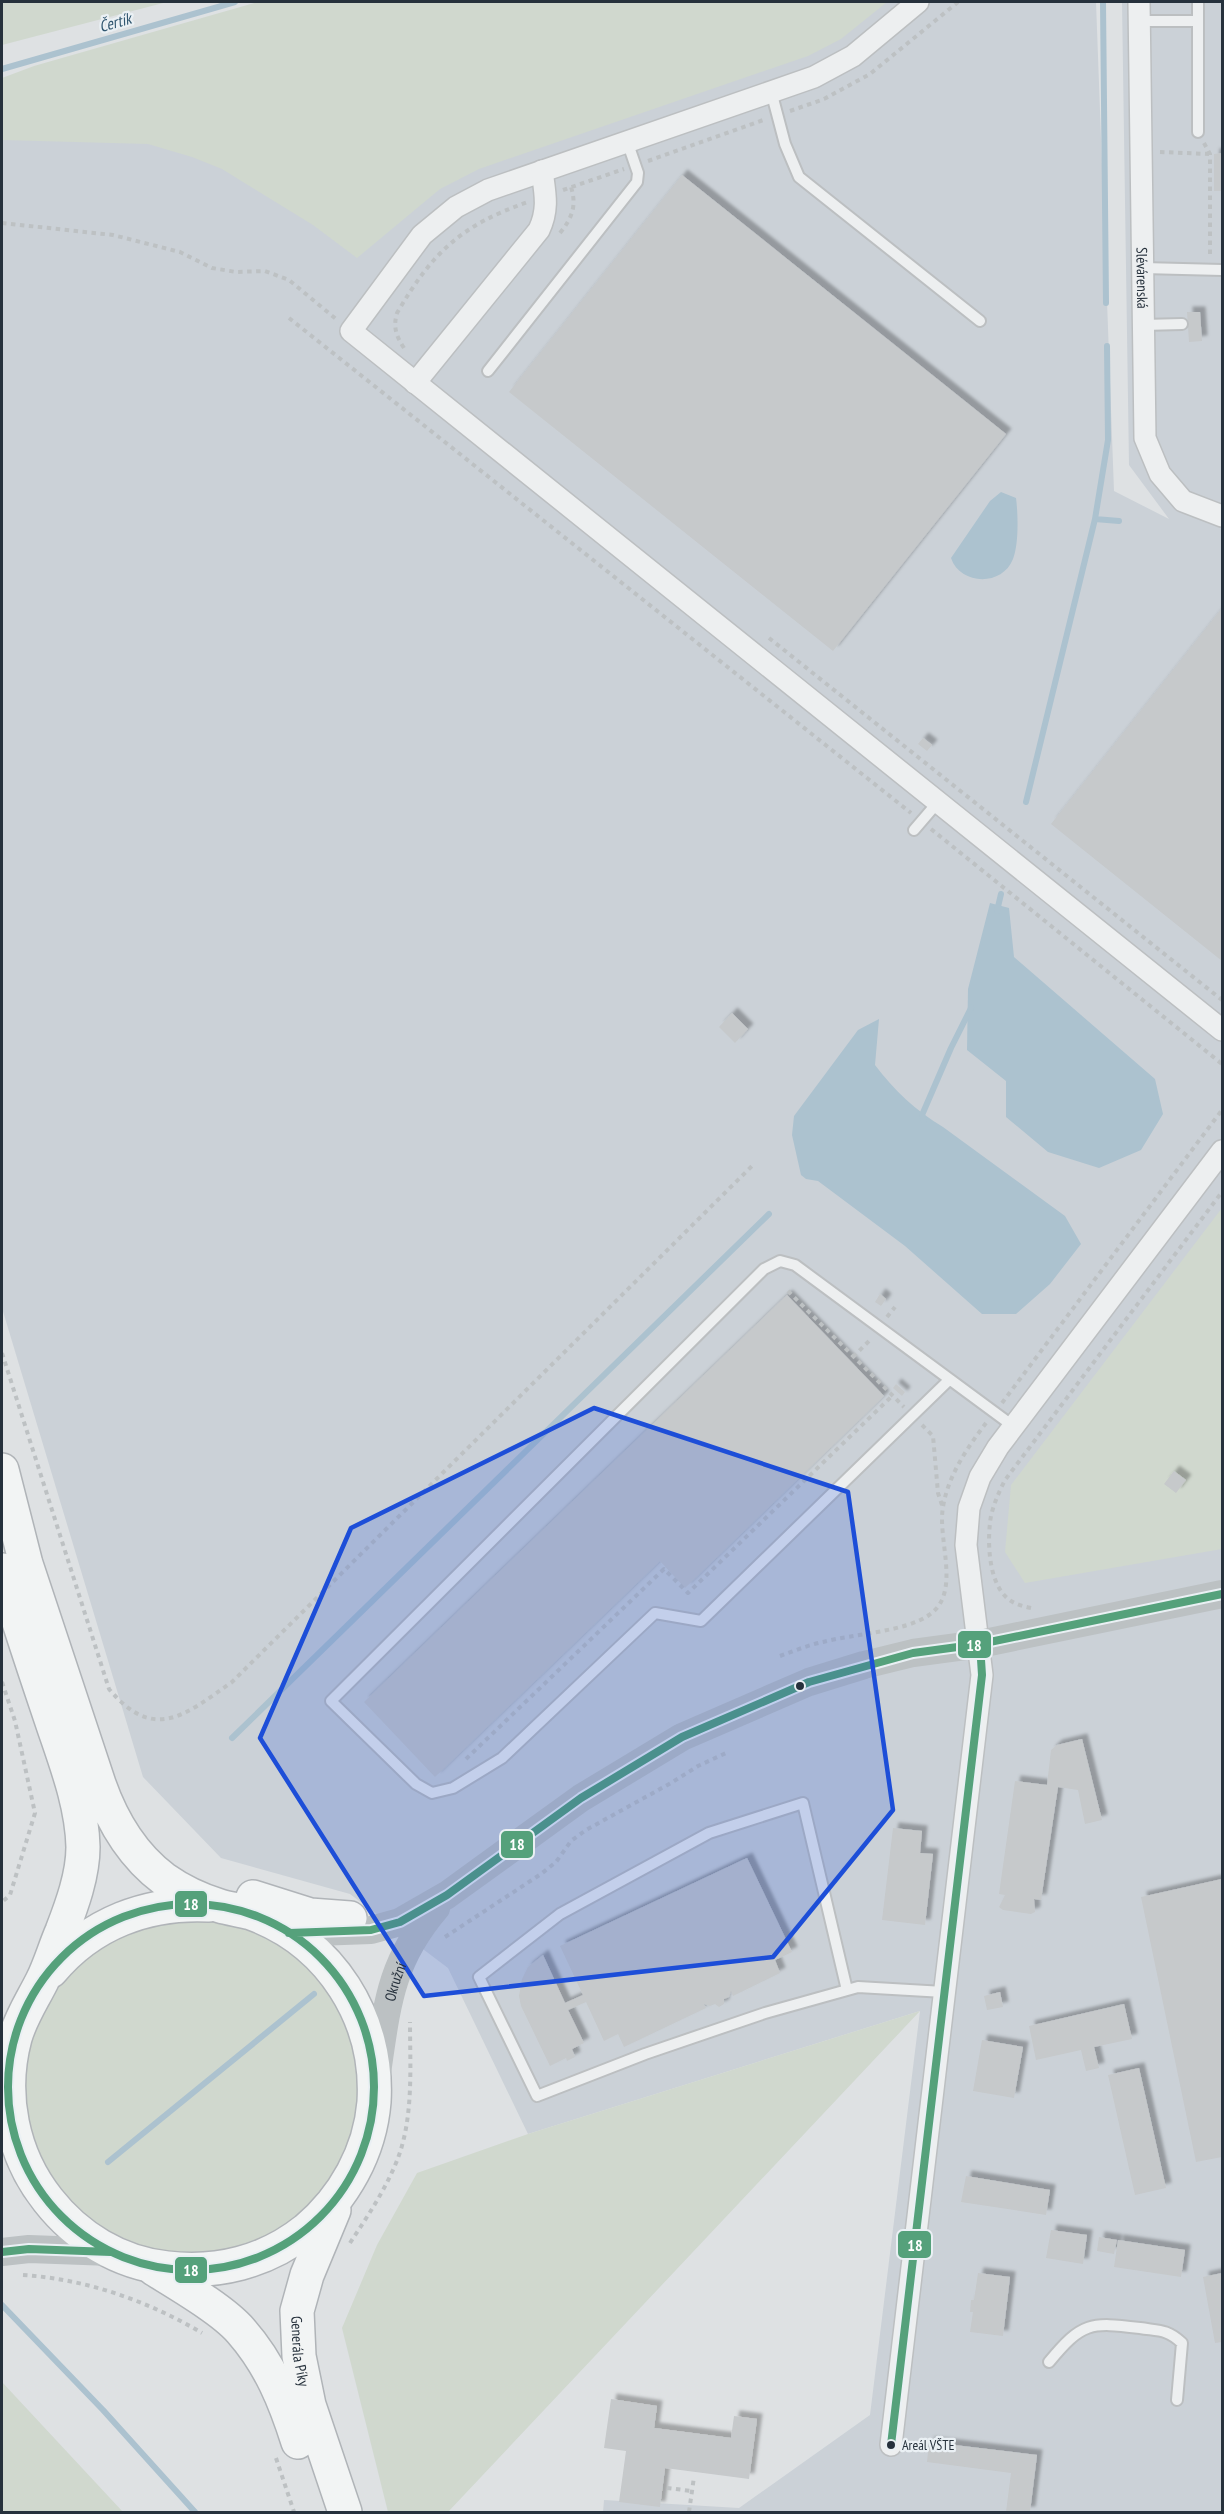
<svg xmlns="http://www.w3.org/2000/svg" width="1224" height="2514" viewBox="0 0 1224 2514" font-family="'PT Sans Narrow',sans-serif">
<defs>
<filter id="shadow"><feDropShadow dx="5.5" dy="-5.5" stdDeviation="1.5" flood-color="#0004"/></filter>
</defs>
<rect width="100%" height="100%" fill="#dee1e3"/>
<path fill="#cbd1d7" d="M282,2h814l18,489 55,28 -40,-54 -7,-463h100v2510h-619l1,-12 135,8 131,-93 50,-404 -392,123 -80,-166 -98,-74 -129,-36 -78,-81 -141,-469v-1222z"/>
<path fill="#d0d8ce" d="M2,2h165l-165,43z
M258,2h629l-46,37 -33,17 -329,113 -39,20 -83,69 -44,-33 -91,-56 -30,-12 -44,-13 -146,-4v-62l32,-12z
M1222,1208v341l-197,34 -20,-31 6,-67z
M22 2088a168 168 0 1 1 336 0a168 168 0 1 1-336 0Z
M920,2011l-472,501h-60l-46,-184 35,-83 40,-72 111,-39z
M2,2382l121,130h-121z"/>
<path fill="#acc2cf" d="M1001,492l15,6c2,15 3,46 -3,61 -11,28 -53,26 -62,-1l39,-57z
M990,903l19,5 5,49 141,122 8,35 -22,36 -42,18 -51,-16 -42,-35v-36l-39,-31 1,-61z
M879,1019l-4,46c19,25 41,46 68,62l122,89 16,28 -31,40 -34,30h-34l-77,-68 -87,-65 -12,-2 -5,-4 -9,-40 2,-19 64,-86z"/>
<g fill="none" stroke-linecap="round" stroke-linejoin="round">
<path stroke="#acc2cf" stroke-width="6" d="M1103,2l3,301
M2,69l233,-67
M1095,519l24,2
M1026,802l69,-283 13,-79 -1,-94
M997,911l4,-17
M924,1121l-2,-6 29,-67 20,-40
M232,1738l537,-524
M108,2162l206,-168
M2,2305l101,105 92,102"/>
</g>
<path fill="#c6c9cb" filter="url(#shadow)" d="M1222,153v38h-8v-37z
M682,175l324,259 -173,217 -324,-259z
M1187,312h13l2,29 -13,1z
M1222,608v353l-171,-137z
M923,738l9,7 -5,6 -9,-7z
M732,1013l16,16 -13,14 -16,-16z
M880,1294l6,5 -5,7 -6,-4z
M787,1295l97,101 -199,192 -25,-27 -225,216 -71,-75z
M896,1384l9,8 -3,4 -9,-8z
M1174,1471l12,9 -10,13 -12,-9z
M1082,1739l20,81 -17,4 -7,-34 -20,-3 -17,113 -7,-1 1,13 -4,2 -28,-4 -4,-3 6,-12 -6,-1 16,-113 32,4 4,-35 6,-5z
M893,1828l29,3 -2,22 13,1 -8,71 -43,-5z
M747,1858l45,94 -17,8 5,13 -47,23 -2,-5 -2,6 -5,2v5l-5,3 -4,-3 -5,2 -6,-2 2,4 -82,39 -6,-13 -14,7 -18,-39 -18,8 16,33 -12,6 3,8 -8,4 -1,-3 -16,8 -29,-60 -2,-10 3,-17 6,-12 15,-12 22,48 18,-8 -23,-49z
M1222,1879v278l-26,5 -55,-265z
M1000,1992l3,15 -16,3 -3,-14z
M1124,2004l8,35 -38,8 5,21 -13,3 -5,-21 -45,10 -7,-34z
M982,2040l41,7 -9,51 -41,-7z
M1139,2068l27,120 -31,7 -27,-120z
M966,2176l84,14 -4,25 -85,-13z
M1051,2230l36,5 -4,29 -37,-6z
M1099,2237l18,3 -3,14 -17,-3z
M1118,2240l67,10 -4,27 -67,-10z
M978,2273l32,4 -7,59 -33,-4 3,-20h-3l1,-12h3z
M1222,2273v69l-7,1 -12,-66z
M611,2399l46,7 -3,22 77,10 3,-22 23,3 -8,60 -84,-11 -5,39 -41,-5 7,-51 -22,-3z
M929,2442l108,13 -7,57h-24l5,-39 -84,-11z"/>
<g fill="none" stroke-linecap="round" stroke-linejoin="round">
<defs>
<path id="lane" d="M1198,2v130
M1139,21h59
M771,91l14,53 14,33 181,144
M1143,268l79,2
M1143,325l39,-1
M488,371l149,-189 1,-9 -11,-32
M914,830l24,-28
M949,1380l-248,241 -46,-8 -153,145 -49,30 -21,5 -16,-9 -85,-83 433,-432 16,-8 15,4 218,161
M847,1990l-44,-187 -94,30 -149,81 -81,63 58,119 108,-42 120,-41 93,-26 86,5
M1049,2362c33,-40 41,-40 91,-34 19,3 27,1 42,15l-5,57"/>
<g id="street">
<path d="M918,2l-65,54 -39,21 -326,113 -32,17 -34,28 -71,96 871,699"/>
<path id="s1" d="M1139,2l6,436 15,36 23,27 39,15"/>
<path d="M415,383l124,-153c10,-21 6,-37 3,-59"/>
<path d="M891,2445l91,-770 -16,-130 3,-37 11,-31 18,-30 224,-296"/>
</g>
<g id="highway">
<path d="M2,1470l24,94 73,220c13,37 33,71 65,95 17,12 36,21 56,27 10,3 21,4 31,7 80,29 128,106 123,189 -4,50 -30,96 -68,128 -40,32 -89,44 -139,38 -48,-5 -90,-31 -119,-68 -36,-45 -48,-106 -33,-162 6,-21 17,-37 27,-57 8,-16 13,-34 20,-50 10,-26 21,-56 21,-84 -1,-44 -18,-86 -32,-128 -17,-50 -33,-99 -49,-149"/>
<path d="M253,1897l57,18 40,3"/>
<path d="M51,1971c40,-48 96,-69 158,-66"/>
<path id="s3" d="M334,2210l-27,65 -10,36 2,45 10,49 36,107"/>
<path d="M154,2269c24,15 69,41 87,62 29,33 44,70 57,111"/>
</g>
</defs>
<use href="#lane" stroke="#bcbfc1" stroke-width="14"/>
<use href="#street" stroke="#bcbfc1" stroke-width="24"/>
<use href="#highway" stroke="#b0b4b8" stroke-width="36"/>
<path stroke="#bdc1c3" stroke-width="4" stroke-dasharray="4.5 4.5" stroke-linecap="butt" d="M790,111l34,-12 46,-25 88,-72
M1204,143l6,11v103
M1160,152l49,2
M648,161l118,-42
M563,190l61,-21
M2,223l111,12 67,17 32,16 24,4 29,-1 24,9 47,39
M560,233c12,-15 17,-27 11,-46
M289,318l622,495
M404,348c-8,-12 -11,-21 -7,-35 35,-60 64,-88 131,-111
M769,638l453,362
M931,829l291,235
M788,1291l116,116
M887,1317l8,-10
M2,1353l107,336c45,54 76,26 123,-7l521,-517
M853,1357l19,-19
M1002,1403l220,-293
M922,1425l11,11 5,57 4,12
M1031,1608c-9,-2 -18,-4 -25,-11 -18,-17 -19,-58 -15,-81 3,-13 8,-24 14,-36l217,-288
M780,1656c14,-5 28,-11 43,-14 29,-8 82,-10 106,-27 33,-22 8,-75 14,-108 5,-31 24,-59 43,-84
M2,1682l13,39 20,92 -25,82 -8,7
M466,1759l198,-190 24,24 204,-197
M445,1937l96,-63 15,-12 15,-21 15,-11 85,-47 27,-17 28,-13
M350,2243c17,-26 34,-51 46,-80 18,-43 14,-95 14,-141
M23,2275c63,4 125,26 179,58
M276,2458l18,54
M667,2488l25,3
M689,2512l5,-35"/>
<use href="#lane" stroke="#edeff0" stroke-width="10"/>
<use href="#street" stroke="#edeff0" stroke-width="21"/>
<g stroke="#bcc1c3" stroke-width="28">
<path d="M289,1933l82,-3 29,-8 47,-27 134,-97 101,-61 127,-55 55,-17 49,-12 67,-9 242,-50"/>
<path id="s2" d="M377,2073c10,-68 13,-111 59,-165"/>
<path d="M2,2252l27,-3 82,3"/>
</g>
<use href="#highway" stroke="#f2f4f4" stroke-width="33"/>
<defs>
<path id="bus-1" d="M8 2087a183 183 0 1 1 366 0a183 183 0 1 1-366 0Z
M289,1933l82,-3 29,-8 47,-27 134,-97 101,-61 127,-55 104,-29 67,-9 242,-50
M2,2252l27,-3 82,3
M891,2445l91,-770 -2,-31"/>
</defs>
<use href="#bus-1" stroke="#eaf0f4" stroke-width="12"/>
<use href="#bus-1" stroke="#55a17b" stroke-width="8"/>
</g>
<path fill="#1d4ed8" fill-opacity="0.2" stroke="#1d4ed8" stroke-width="4.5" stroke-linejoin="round" d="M594,1408l254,84 45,318 -120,147 -349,39 -164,-258 91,-210z"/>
<g fill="#26313c" stroke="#eaf0f4" stroke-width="2">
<circle cx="800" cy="1686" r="5"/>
<circle cx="891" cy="2445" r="5"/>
</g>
<g text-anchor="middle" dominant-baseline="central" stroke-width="4.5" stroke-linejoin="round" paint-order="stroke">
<g font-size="14" fill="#26313c" stroke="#eaf0f4" text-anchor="start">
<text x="902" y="2445">Areál VŠTE</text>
</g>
<g font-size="15" fill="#26313c" stroke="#eaf0f4">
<text stroke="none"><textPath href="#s1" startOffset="276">Slévárenská</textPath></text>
<text stroke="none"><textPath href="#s2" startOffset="93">Okružní</textPath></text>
<text stroke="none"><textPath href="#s3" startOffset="148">Generála Píky</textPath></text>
</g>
<g font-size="16" font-style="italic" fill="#30566f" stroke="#eaf0f4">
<text transform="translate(115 22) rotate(-16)">Čertík</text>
</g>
</g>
<g stroke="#eaf0f4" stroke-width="2">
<rect x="957" y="1630" width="35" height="29" rx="6" fill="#55a17b"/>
<rect x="500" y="1830" width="34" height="29" rx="6" fill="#55a17b"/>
<rect x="174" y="1890" width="34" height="28" rx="6" fill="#55a17b"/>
<rect x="897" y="2230" width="35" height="29" rx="6" fill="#55a17b"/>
<rect x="174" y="2256" width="34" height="28" rx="6" fill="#55a17b"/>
</g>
<g font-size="16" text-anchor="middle" font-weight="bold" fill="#fff">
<text x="974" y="1651">18</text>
<text x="517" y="1850">18</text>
<text x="191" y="1910">18</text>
<text x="915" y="2251">18</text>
<text x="191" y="2276">18</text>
</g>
<rect width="1224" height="2514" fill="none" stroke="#26313c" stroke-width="6"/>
</svg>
